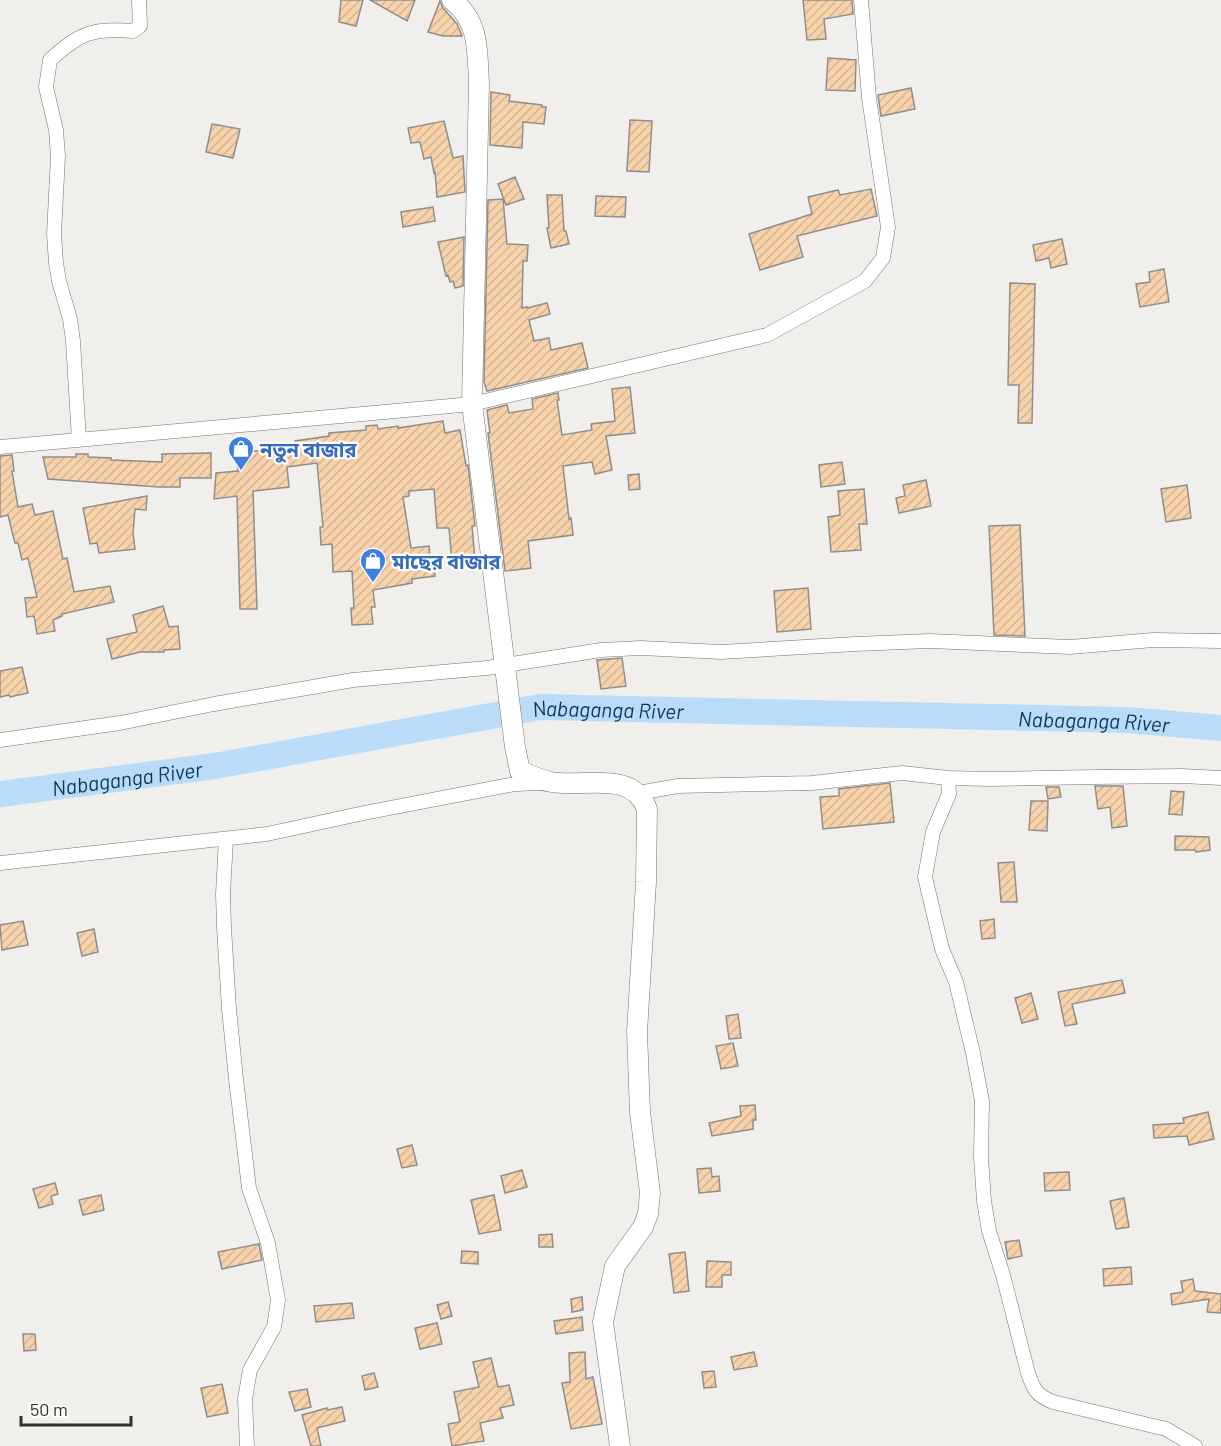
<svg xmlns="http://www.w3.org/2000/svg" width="1221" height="1446" viewBox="0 0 1221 1446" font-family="Barlow,'Noto Sans Bengali',sans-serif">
<defs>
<pattern id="building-hatch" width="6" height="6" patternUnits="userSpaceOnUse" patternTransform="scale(1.5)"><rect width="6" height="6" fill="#f8d2aa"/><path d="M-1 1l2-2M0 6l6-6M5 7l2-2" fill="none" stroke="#d5b593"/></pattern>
</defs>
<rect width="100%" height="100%" fill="#f0efec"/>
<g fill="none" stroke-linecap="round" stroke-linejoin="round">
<path stroke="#badcf9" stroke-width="26" id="s1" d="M0,794l215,-28 325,-59 586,13 95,8"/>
</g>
<path fill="url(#building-hatch)" stroke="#908e8b" stroke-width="1.5" d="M341,0h22l-7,26 -17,-4z
M370,0h45l-8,21z
M803,0h49l1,14 -29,5 2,20 -19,1z
M440,1l3,7 14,16 5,12h-19l-15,-4z
M828,58l28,2 -1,31 -29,-1z
M911,88l4,21 -34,7 -3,-21z
M491,92l19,3 -1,6 33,4v2h4l-2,17 -21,-2 -1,26 -32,-3z
M630,120l22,1 -3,51 -22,-1z
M444,121l9,37 10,-2 2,36 -28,5 -2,-25 -1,1 -3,-16 -7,2 -4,-17 -9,1 -3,-15z
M212,124l28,5 -7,29 -27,-6z
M515,177l9,22 -18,6 -8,-21z
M871,189l6,27 -80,20 6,21 -43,13 -11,-36 63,-20 -4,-17 30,-7 2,5z
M547,195h15l2,36h2l3,13 -18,4 -4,-20h2z
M596,196l30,1 -1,20 -30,-1z
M503,199l4,45 21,1 -1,16h-4l-1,47 5,-1v1l20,-5 3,11 -21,6 5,21 15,-3 2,12 31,-7 6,25 -101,23 -3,-9 4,-182z
M433,207l2,14 -32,6 -2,-15z
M464,237l-1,49 -8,2 -2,-7 -3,1 -2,-7 -2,1 -8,-34z
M1062,239l5,25 -16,4 -2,-10 -13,3 -3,-16z
M1164,269l5,33 -29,5 -4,-23 14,-2 -1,-10z
M1010,283l25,1 -3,139h-14l1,-38h-11z
M630,387l5,46 -29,3 6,34 -17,4 -3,-12 -29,4 6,53 2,-1 2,17 -45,6 3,27 -26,3 -17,-138h2l-3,-23 20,-5 2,8 24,-4 -1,-10 26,-6 1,7h-2l5,35 30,-5 -1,-6 24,-3 -3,-32z
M443,421l2,12 15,-3 6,36 2,-1 7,61h-3l3,34 -23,2 -3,-34h-12l-3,-39 -25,2v5l-6,1 8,51 18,-2 1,11h2l3,19 -23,3v4l-39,7 2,17h-4l2,17 -21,1 -1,-17h3l-2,-37 -19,1 -1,-28 -11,1 -1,-18h3l-6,-64 -30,4 2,20 -36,4 4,118h-17l-3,-113 -23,3 2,-26 22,-2 -2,-18 59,-6v-6l34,-5v-3l37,-3v-4l11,-1 1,4 20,-3v2z
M211,453v25h-31v9h-21l-111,-8 -5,-22h33v-3h12v3l23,1v2l51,2v-8z
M12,455l2,16h-2l6,36 14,-3 3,11 18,-4 10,48 4,-1 7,34 36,-6 4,16 -52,12v2l-9,4 2,11 -18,3 -3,-18 -7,1 -2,-19 12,-1 -9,-39 -6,2 -4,-17h-3l-7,-28 -8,2v-61z
M842,462l3,22 -24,3 -2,-22z
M639,474l1,15 -11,1 -1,-15z
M926,480l5,26 -32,7 -3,-15 9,-2 -2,-11z
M1187,485l4,33 -25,4 -5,-33z
M864,489l3,35h-8l2,26 -30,2 -3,-35 12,-2 -2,-24z
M147,496l-1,14 -11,-1 -2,24 2,16 -36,4 -2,-10 -7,1 -7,-36z
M1020,525l5,111 -31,-1 -5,-109z
M808,588l3,41 -34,3 -3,-41z
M163,606l6,21 9,-1 2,23 -16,1v2h-24l-28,7 -5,-20 30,-7 -4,-17z
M622,658l4,28 -25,3 -4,-29z
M22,667l6,26 -18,4 -1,-2 -9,2v-26z
M890,783l4,39 -71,7 -3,-32 19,-1v-7z
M1095,786h28l4,40 -15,2 -2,-21 -12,2z
M1046,787h13l2,10 -13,2z
M1171,791l13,1 -2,23 -13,-1z
M1031,801h17l-1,30 -18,-1z
M1175,836l34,1 1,13 -14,2 -1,-2h-20z
M1014,862l3,40h-16l-3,-39z
M994,919l1,19 -13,1 -2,-18z
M23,921l5,24 -26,5 -2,-25z
M94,929l4,23 -16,4 -5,-23z
M1122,980l3,13 -53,11 5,20 -12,2 -7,-34z
M1031,993l7,26 -16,4 -7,-25z
M738,1014l3,24 -12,1 -3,-23z
M733,1043l5,23 -17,3 -5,-23z
M755,1105l1,15h-3v9l-41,7 -3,-13 32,-7 -1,-10z
M1208,1112l6,27 -25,6 -2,-9 -33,2 -1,-13 31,-2 -1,-5z
M412,1145l5,20 -15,3 -5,-19z
M711,1168l1,9 7,-1 1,15 -21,2 -2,-24z
M522,1170l5,17 -22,6 -4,-17z
M1069,1172l1,18 -25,1 -1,-18z
M55,1183l3,11 -7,2 2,8 -14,4 -6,-19z
M101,1195l3,15 -21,5 -4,-15z
M494,1195l7,35 -22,4 -8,-34z
M1124,1198l5,29 -13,2 -6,-28z
M552,1234l1,13h-14v-12z
M1019,1240l3,16 -14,3 -3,-17z
M259,1244l3,16 -40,9 -4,-17z
M462,1251l16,1v12l-17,-1z
M685,1252l4,39 -15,2 -5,-39z
M707,1261l24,1v13h-9v12h-16z
M1131,1267l1,17 -28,2 -1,-17z
M1193,1279l2,12 26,3v19l-14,-1 2,-13 -37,6 -1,-11 12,-2 -2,-11z
M582,1297l1,13 -11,2 -1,-13z
M448,1302l4,14 -11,3 -4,-14z
M352,1303l2,15 -38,4 -2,-16z
M582,1317l1,13 -27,4 -2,-13z
M437,1323l5,21 -22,5 -5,-21z
M23,1334h12l1,16 -12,1z
M585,1352l1,27 7,-2 9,47 -31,5 -9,-46 8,-1 -1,-29z
M754,1352l3,14 -23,4 -3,-13z
M491,1358l7,29 11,-2 5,20 -14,3 3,10 -23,5 4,18 -32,5 -4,-22 12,-2 -6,-30 25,-5 -6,-25z
M714,1371l2,16 -12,1 -2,-16z
M374,1373l4,14 -13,3 -3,-14z
M222,1384l6,29 -21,4 -6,-29z
M307,1389l4,18 -16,4 -6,-19z
M342,1407l3,14 -28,7 4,18h-10l-9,-31 25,-7 1,2z"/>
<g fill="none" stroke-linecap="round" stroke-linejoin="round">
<defs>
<path id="street" d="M79,440l-6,-99 -3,-22 -11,-38 -3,-18 -2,-29 4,-78 -2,-26 -10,-43 4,-27c30,-27 41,-32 83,-29l7,-5 -1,-26
M0,447l472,-43 295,-69 98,-54 18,-23 5,-31 -19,-129 -8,-98
M0,740l120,-17 94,-19 139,-24 134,-12 114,-18 40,-2 80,4 134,-8 75,-3 140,6 83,-7 68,1
M948,778l1,16 -16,38 -8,45 17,72 14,33 17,71 9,48 -1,56 3,44 5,30 14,44 25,98c6,17 8,22 25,29l113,27 29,17
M638,793l40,-7 134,-3 90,-10 46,5 42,1 104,-2 88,-1 39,2
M226,839l-3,55 1,33 5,82 7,70 13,109 19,55 10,57 -4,27 -24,43 -5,29 2,47
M0,863l267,-29 97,-21 151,-29 28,-1"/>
<path id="secondary" d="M452,0c28,22 25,51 27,83l-7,321 43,343 5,24c10,4 20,9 31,11 32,6 82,-13 96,27l-1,73 -9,150 3,80 10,81 -2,21 -5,13 -28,39 -12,56 17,124"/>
</defs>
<use href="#street" stroke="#767472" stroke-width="15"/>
<use href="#secondary" stroke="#767472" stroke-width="21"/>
<use href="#street" stroke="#fff" stroke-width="14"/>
<use href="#secondary" stroke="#fff" stroke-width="20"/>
</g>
<defs>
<symbol id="shop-pin" viewBox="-11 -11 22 30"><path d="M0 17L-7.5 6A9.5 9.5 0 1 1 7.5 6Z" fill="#3f7fe0" stroke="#fefcf9"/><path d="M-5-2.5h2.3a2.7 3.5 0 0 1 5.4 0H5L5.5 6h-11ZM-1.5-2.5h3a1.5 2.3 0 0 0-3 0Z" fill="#fff"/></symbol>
</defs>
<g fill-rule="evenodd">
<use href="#shop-pin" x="226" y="434" width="30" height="40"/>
<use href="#shop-pin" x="358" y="546" width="30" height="40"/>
</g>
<g text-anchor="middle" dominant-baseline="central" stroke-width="4.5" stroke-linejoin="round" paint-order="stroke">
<g font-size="20" font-weight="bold" fill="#366cbe" stroke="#fefcf9" text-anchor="start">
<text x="260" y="449">নতুন বাজার</text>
<text x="392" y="561">মাছের বাজার</text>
</g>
<g font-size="21" font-style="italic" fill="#083b5d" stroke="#fefcf9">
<text stroke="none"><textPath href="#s1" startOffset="615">Nabaganga River</textPath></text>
<text stroke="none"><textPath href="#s1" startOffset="1101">Nabaganga River</textPath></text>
<text stroke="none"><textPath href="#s1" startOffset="128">Nabaganga River</textPath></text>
</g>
</g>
<path d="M21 1416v9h110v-9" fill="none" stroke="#31302f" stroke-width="3"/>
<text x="30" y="1416" font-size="18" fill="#31302f" stroke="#fefcf9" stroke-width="4.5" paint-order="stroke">50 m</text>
</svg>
